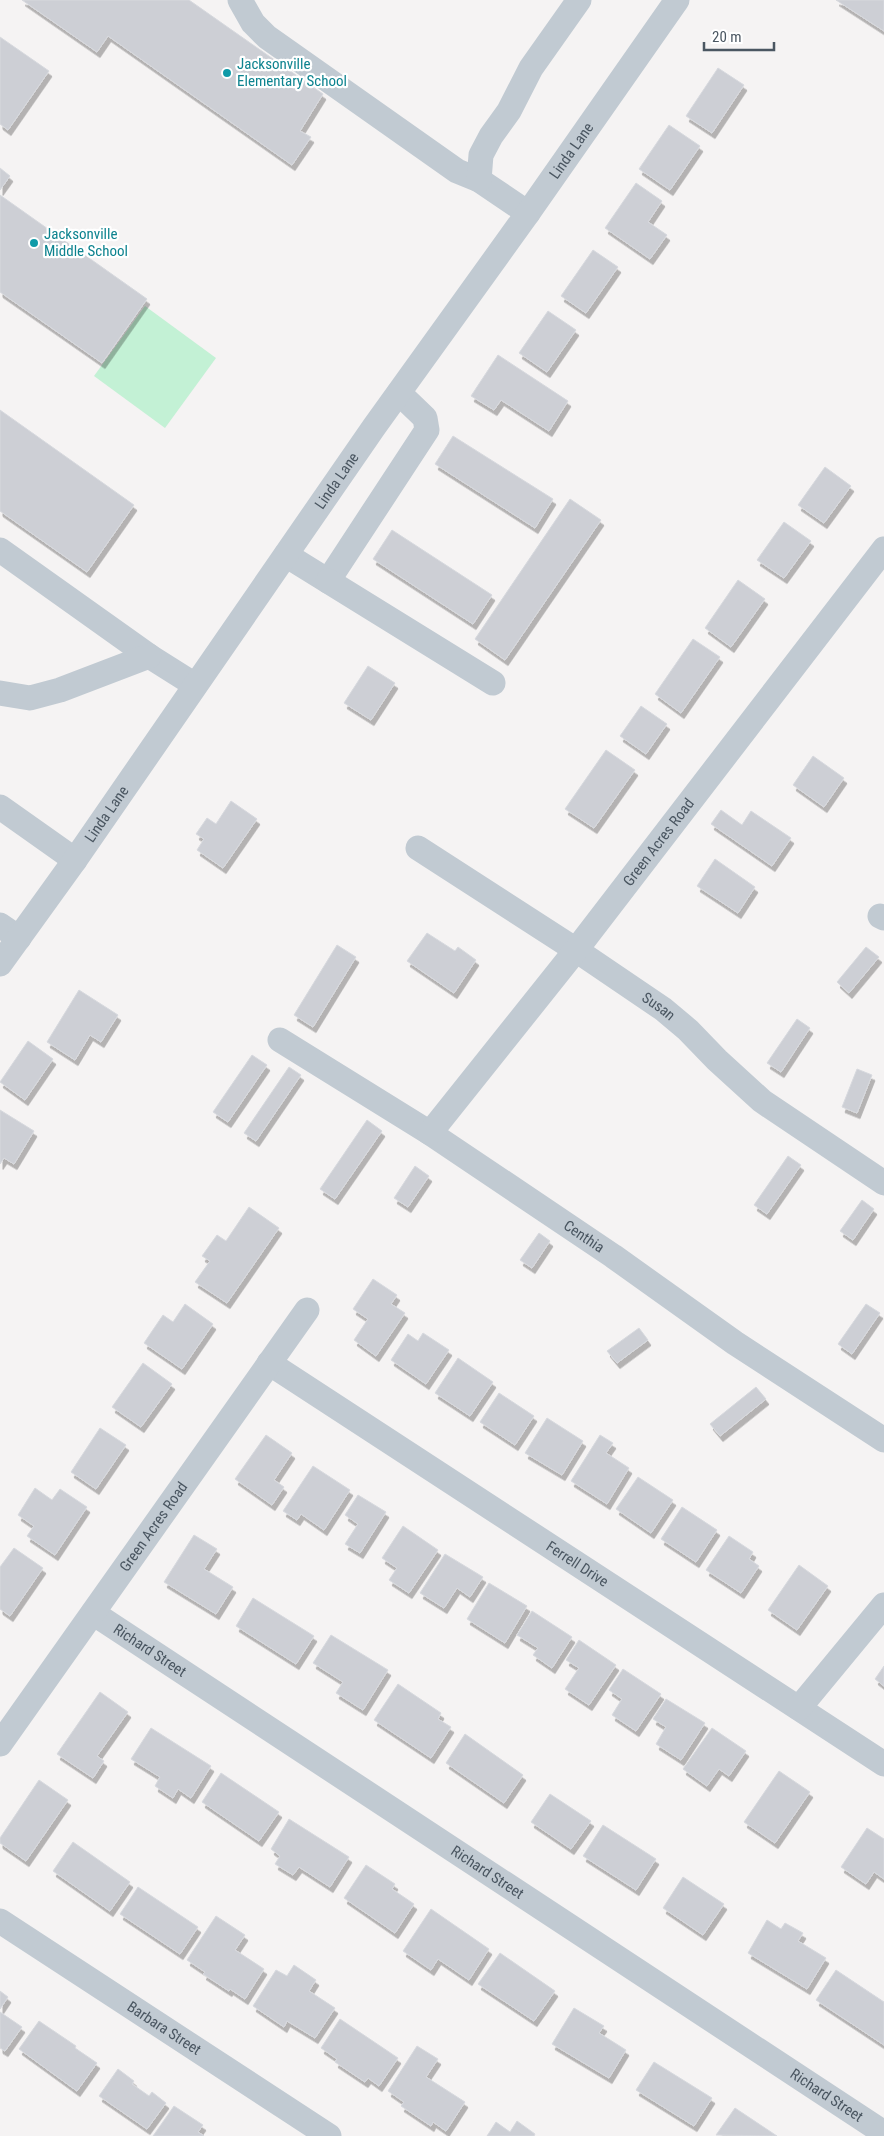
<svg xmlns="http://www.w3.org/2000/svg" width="884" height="2136" viewBox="0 0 884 2136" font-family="'Roboto Condensed',sans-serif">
<defs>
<filter id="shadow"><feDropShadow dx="3" dy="5.5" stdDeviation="0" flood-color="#0004"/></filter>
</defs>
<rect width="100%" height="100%" fill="#f5f3f3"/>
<path fill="#c3f1d5" d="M145,306l71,52 -51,70 -71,-52z"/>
<path fill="#cdcfd5" stroke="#d7d9de" filter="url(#shadow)" d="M22,0h167l134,94 -23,37 11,6 -19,28 -184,-129 -11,16z
M836,0h48v31z
M0,37l49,34 -41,59 -8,-6z
M718,68l26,17 -32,48 -26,-17z
M669,125l31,21 -30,44 -31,-21z
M0,168l10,8 -10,14z
M636,183l26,18 -14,21 19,13 -17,24 -45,-31z
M0,195l147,104 -45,64 -102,-71z
M593,250l25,17 -32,46 -25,-17z
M548,311l28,19 -29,42 -28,-19z
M498,355l70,46 -19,30 -48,-31 -7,10 -23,-14z
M0,410l134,95 -47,67 -87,-61z
M453,436l100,63 -18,29 -100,-64z
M825,467l26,19 -27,37 -26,-18z
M570,499l31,21 -96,140 -30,-21z
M784,522l27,19 -27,37 -27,-18z
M392,530l100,65 -19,29 -100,-65z
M738,580l27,19 -34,48 -26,-19z
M693,639l27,18 -39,56 -26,-19z
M368,666l27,17 -24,37 -27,-17z
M641,706l26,18 -21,30 -26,-18z
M606,750l29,20 -41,58 -29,-19z
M813,756l31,22 -20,29 -31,-22z
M231,801l26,18 -34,49 -26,-18 7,-11 -8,-5 11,-16 9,6z
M721,810l21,15 9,-14 40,27 -19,28 -61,-42z
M715,859l40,28 -17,26 -41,-27z
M427,933l28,18 3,-4 18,13 -22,33 -47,-32z
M337,945l19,12 -43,70 -19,-12z
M866,947l13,10 -30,36 -12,-11z
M79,990l39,25 -17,27 -11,-7 -15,25 -28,-18z
M797,1019l13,9 -29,44 -14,-9z
M28,1041l25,18 -28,41 -25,-18z
M252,1055l15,10 -39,57 -15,-10z
M289,1067l12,8 -45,66 -12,-8z
M857,1069l15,6 -15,38 -15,-6z
M0,1110l34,21 -20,33 -10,-6 -4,6z
M367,1120l15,11 -47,68 -15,-10z
M788,1156l13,9 -34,49 -13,-9z
M415,1166l14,10 -21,31 -14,-9z
M862,1200l12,9 -21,31 -13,-9z
M249,1207l30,21 -52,75 -32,-21 15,-21 -8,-5 15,-21 9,6z
M539,1233l11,8 -18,27 -12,-8z
M373,1279l24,16 -6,9 14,9 -29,43 -22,-16 14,-21 -15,-10z
M185,1304l28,20 -31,45 -38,-26 19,-28 10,7z
M866,1304l14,9 -28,41 -14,-10z
M639,1328l9,12 -31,23 -10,-12z
M423,1333l26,17 -23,34 -35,-24 17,-26 10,7z
M458,1358l35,24 -23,34 -35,-23z
M143,1363l29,21 -31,43 -29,-20z
M756,1387l10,12 -46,37 -10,-12z
M499,1393l35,23 -19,29 -35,-23z
M547,1418l36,23 -21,34 -37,-22z
M100,1428l26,17 -30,44 -25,-17z
M266,1435l26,18 -18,27 10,7 -12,18 -37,-26z
M600,1435l13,8 -7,10 23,15 -22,36 -36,-23z
M313,1466l37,24 -26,40 -23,-16 -4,6 -14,-9z
M638,1477l35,23 -22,33 -35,-24z
M35,1488l17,12 8,-11 27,18 -32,48 -28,-19 7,-10 -16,-11z
M358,1495l28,17 -26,41 -15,-9 13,-20 -13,-9z
M682,1507l35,23 -21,32 -35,-23z
M403,1526l35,24 -29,43 -20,-13 8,-12 -15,-10z
M194,1535l23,14 -13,20 29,18 -17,27 -52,-32z
M729,1536l24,16 -4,7 10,7 -18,27 -35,-23z
M14,1548l29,20 -33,48 -10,-7v-42z
M445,1554l38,23 -13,20 -13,-9 -13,20 -24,-15z
M799,1565l29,21 -31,44 -29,-20z
M489,1583l38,23 -22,37 -38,-24z
M253,1598l61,38 -18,28 -60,-38z
M532,1611l40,26 -20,31 -19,-13 5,-7 -21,-13z
M331,1635l57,35 -25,40 -27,-17 7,-11 -30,-19z
M579,1640l37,25 -27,40 -24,-16 14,-21 -13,-8z
M884,1666v20l-9,-7z
M623,1669l38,25 -25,37 -24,-16 10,-16 -13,-9z
M398,1684l43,29 -3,6 13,8 -20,31 -57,-38z
M100,1692l28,20 -31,44 7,5 -11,17 -36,-24z
M666,1699l39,24 -24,37 -25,-16 10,-17 -13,-8z
M151,1728l60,38 -20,32 -13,-9 -5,9 -18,-12 5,-9 -29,-18z
M712,1728l34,23 -17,25 -10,-7 -12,17 -24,-17z
M465,1734l58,41 -19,28 -58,-40z
M779,1771l31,21 -35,51 -31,-21z
M221,1773l58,39 -20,29 -57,-39z
M39,1780l29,20 -42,61 -26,-18v-5z
M550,1794l41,27 -20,28 -40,-27z
M289,1819l60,38 -19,30 -31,-20 -6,8 -18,-11 5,-8 -9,-7z
M603,1825l53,34 -20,31 -53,-34z
M867,1828l17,11v40l-10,-7 -8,12 -25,-17z
M73,1842l57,40 -20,29 -57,-40z
M366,1865l29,19 -3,5 22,15 -19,29 -51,-35z
M683,1877l41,27 -21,31 -40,-27z
M138,1887l60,40 -18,27 -60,-40z
M431,1909l58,40 -20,31 -31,-21 -7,11 -28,-19z
M216,1916l29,19 -10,15 29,19 -19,30 -15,-10 -1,2 -26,-17 2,-2 -18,-12z
M767,1920l14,9 4,-6 18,10 -5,8 28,17 -19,31 -59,-36z
M500,1953l55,38 -21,30 -56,-37z
M294,1965l22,15 -7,11 26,17 -20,30 -28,-17 -3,6 -31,-21 23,-36 11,6z
M836,1970l48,32v43l-68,-45z
M0,1991l8,6 -8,12z
M574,2008l30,18 -5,7 27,17 -17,28 -57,-34z
M0,2012l22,15 -17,24 -5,-3z
M340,2019l58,39 -19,28 -11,-8 -3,4 -30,-20 2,-3 -16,-11z
M39,2021l37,25 -1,2 22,15 -20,28 -58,-42z
M417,2046l21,13 -12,18 39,25 -19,29 -13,-9 -2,4 -30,-20 3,-4 -16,-11z
M654,2062l58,36 -18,28 -58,-36z
M118,2069l16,12 -2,3 17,12 3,-4 14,11 -19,26 -48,-33z
M174,2106l29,19 -5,7 6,4h-51z
M735,2108l42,28 -61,-1z
M517,2121l18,13 -1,2h-47l9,-14 14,10z"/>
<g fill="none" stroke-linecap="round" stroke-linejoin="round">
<g stroke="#c1cad2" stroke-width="25">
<path d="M240,0l13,23 14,14 190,134 22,9 49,33"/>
<path d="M479,180l2,-25 10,-19 18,-25 22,-43 48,-68"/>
<path d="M0,550l149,106 46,29"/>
<path d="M286,555l42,26 99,-151 -2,-12 -26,-25"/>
<path d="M328,581l165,102"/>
<path d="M0,693l30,5 30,-8 89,-34"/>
<path d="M0,807l75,53"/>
<path id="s1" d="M418,848l158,102 87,59 25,21 29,30 45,41 122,82"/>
<path d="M880,916l4,2"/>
<path d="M0,925l19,13"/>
<path id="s2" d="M0,964l75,-104 299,-433 154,-214 149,-213"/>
<path id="s3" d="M280,1040l150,93 183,123 122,87 149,97"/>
<path id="s4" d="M430,1133l146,-183 308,-401"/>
<path id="s5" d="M269,1363l615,401"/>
<path id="s6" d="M93,1613l791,520"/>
<path d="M799,1708l85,-103"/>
<path id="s7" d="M0,1744l307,-434"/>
<path id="s8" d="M0,1921l329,215"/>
</g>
</g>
<g fill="#0f9aa8" stroke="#fff" stroke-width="2">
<circle cx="227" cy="73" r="5"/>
<circle cx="34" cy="243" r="5"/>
</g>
<g text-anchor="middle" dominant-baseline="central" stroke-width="4.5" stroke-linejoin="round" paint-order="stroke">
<g font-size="15" fill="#0d838f" stroke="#fff" text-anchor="start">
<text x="237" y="64">Jacksonville<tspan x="237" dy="17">Elementary School</tspan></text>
<text x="44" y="234">Jacksonville<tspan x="44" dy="17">Middle School</tspan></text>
</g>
<g font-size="15" fill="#4a5661" stroke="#fff">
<text stroke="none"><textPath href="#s2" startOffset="994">Linda Lane</textPath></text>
<text stroke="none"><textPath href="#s2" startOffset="589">Linda Lane</textPath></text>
<text stroke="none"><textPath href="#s2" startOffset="184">Linda Lane</textPath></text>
<text stroke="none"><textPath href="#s4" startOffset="370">Green Acres Road</textPath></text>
<text stroke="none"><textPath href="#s1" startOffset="288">Susan</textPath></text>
<text stroke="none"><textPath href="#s3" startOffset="362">Centhia</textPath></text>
<text stroke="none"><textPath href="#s7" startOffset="266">Green Acres Road</textPath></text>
<text stroke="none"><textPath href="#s5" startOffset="368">Ferrell Drive</textPath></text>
<text stroke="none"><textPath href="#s6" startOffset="68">Richard Street</textPath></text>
<text stroke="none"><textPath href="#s6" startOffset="472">Richard Street</textPath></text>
<text stroke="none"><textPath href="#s8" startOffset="196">Barbara Street</textPath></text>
<text stroke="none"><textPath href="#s6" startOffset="878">Richard Street</textPath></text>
</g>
</g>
<path d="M704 42v8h70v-8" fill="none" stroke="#4a5661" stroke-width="2.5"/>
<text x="712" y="42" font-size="15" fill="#4a5661" stroke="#ffffff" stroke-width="4" paint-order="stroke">20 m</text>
</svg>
